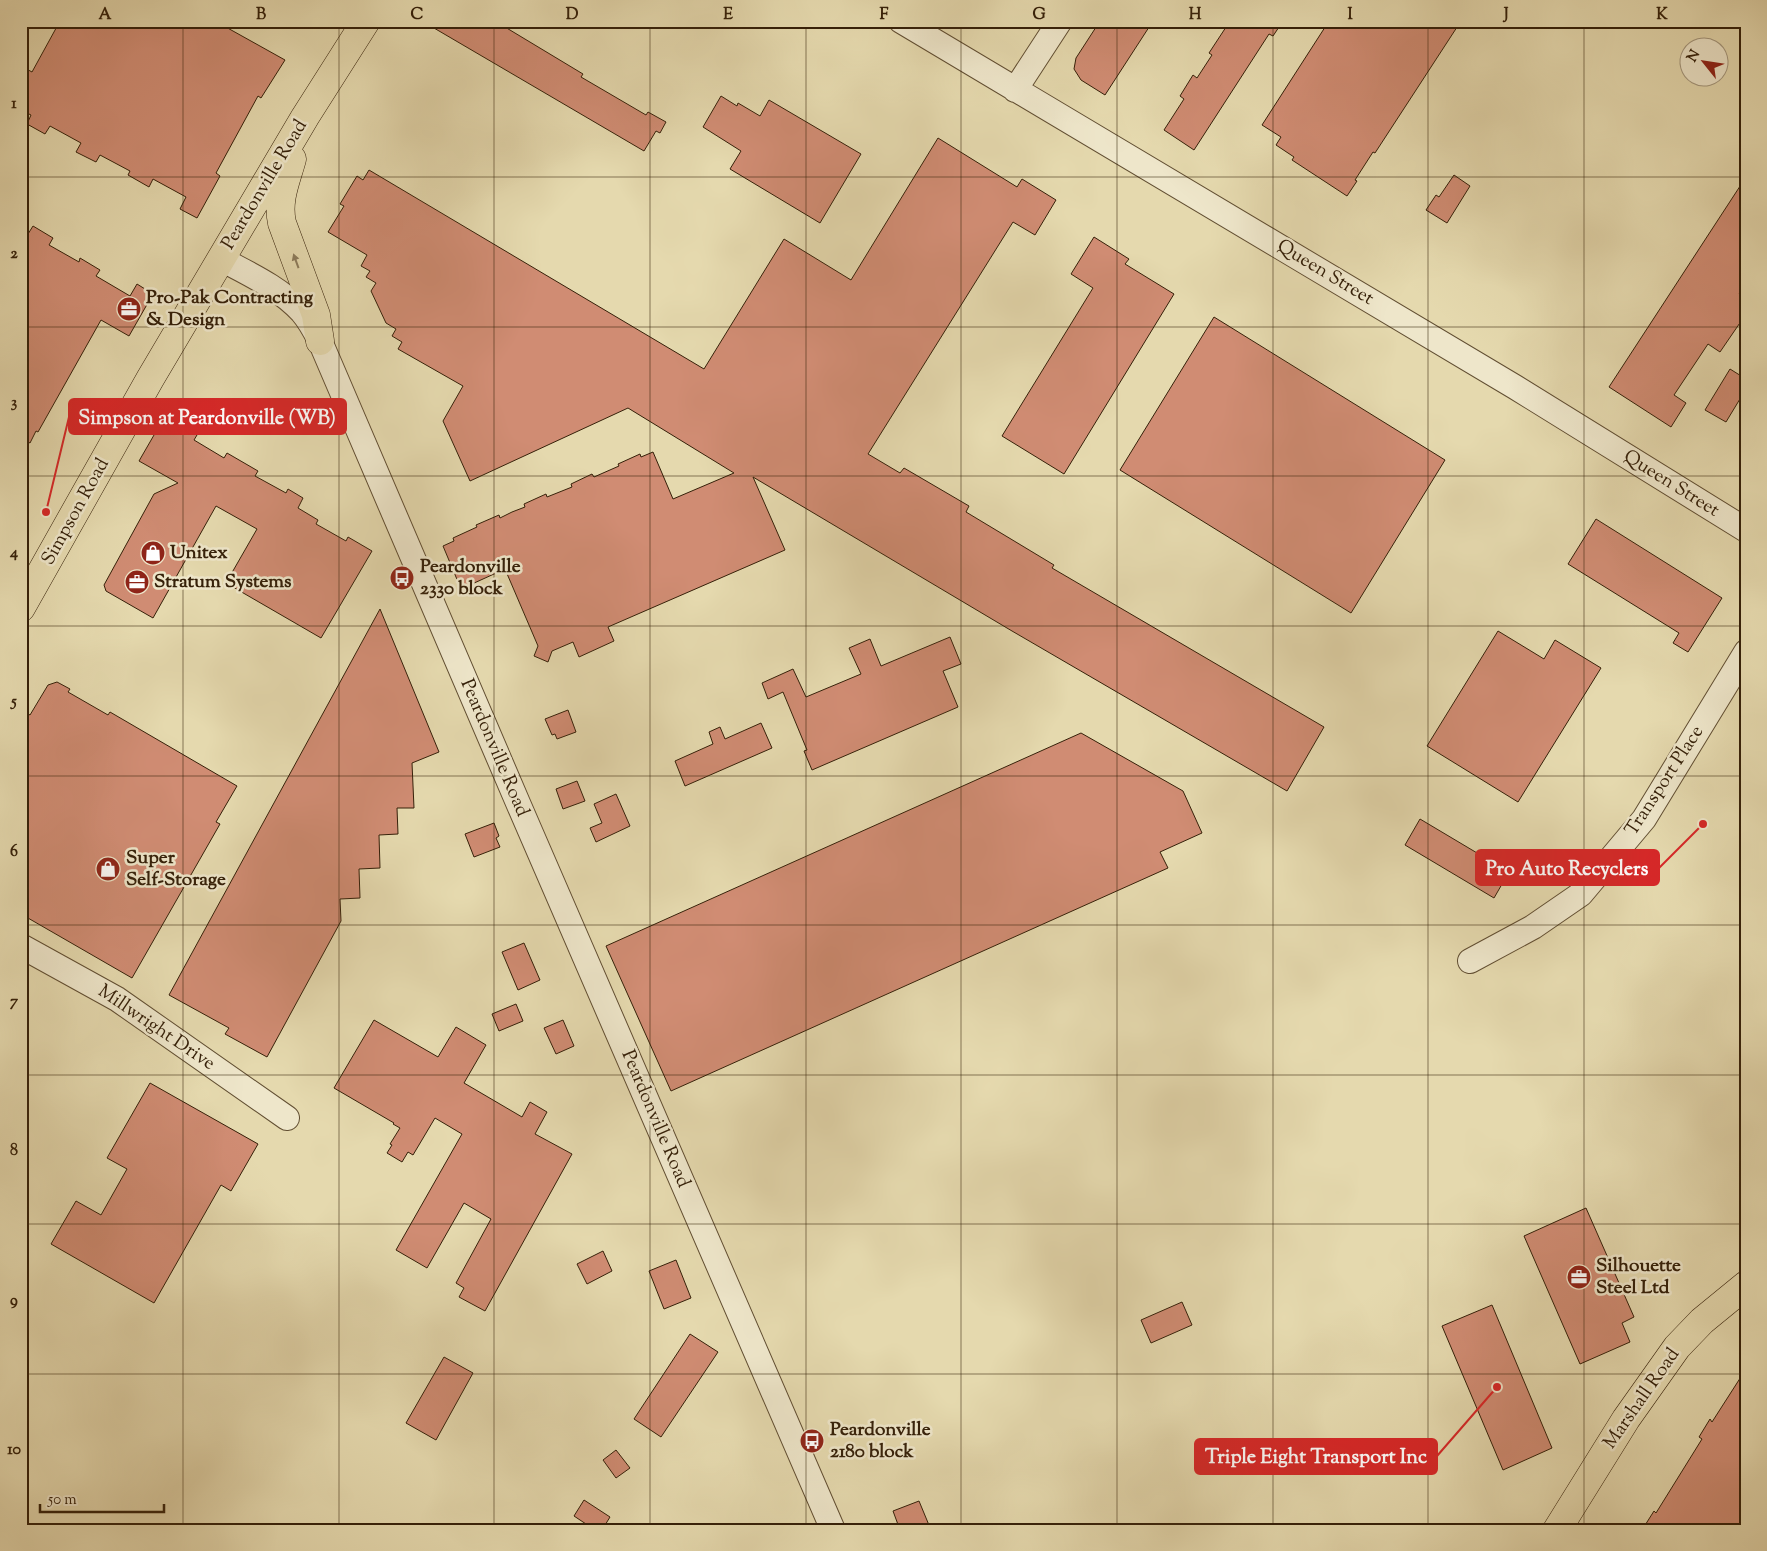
<svg xmlns="http://www.w3.org/2000/svg" width="1767" height="1551" viewBox="0 0 1767 1551" font-family="'Sorts Mill Goudy',serif">
<rect width="100%" height="100%" fill="#e5d9ae"/>
<filter id="stains"><feTurbulence type="fractalNoise" baseFrequency=".004" numOctaves="4"/><feColorMatrix values="0 0 0 0 .2 0 0 0 0 .09 0 0 0 0 .02 0 0 0 .5 -.17"/></filter>
<radialGradient id="worn" r=".72"><stop offset=".6" stop-color="#630" stop-opacity="0"/><stop offset="1" stop-color="#630" stop-opacity=".3"/></radialGradient>
<path fill="#d08c73" stroke="#352009" d="M60,21h155l70,39 -24,38 -3,-2 -42,77 4,3 -23,42 -17,-9 6,-12 -33,-18 -4,8 -21,-12 2,-4 -30,-16 -4,7 -20,-10 5,-9 -31,-17 -5,8 -18,-10 4,-9 -10,-5v-44l11,6z
M422,21h73l88,53 -2,3 65,38 2,-3 18,10 -6,11 -4,-2 -12,20z
M1100,21h53l-48,74 -24,-15 -7,-11 2,-11z
M1230,21h53l-10,15 -4,-2 -75,116 -30,-20 20,-31 -4,-3 13,-21 4,3 15,-23 -3,-2z
M1329,21h132l-86,132 -2,-1 -18,28 2,1 -10,15 -55,-36 2,-3 -18,-12 5,-8 -19,-12z
M721,96l16,10 1,-3 22,13 9,-16 92,54 -41,69 -90,-54 11,-18 -38,-24z
M938,138l79,49 5,-8 34,21 -21,35 -22,-13 -145,232 32,19 4,-5 65,38 -3,6 88,53 -2,3 272,159 -37,64 -275,-160 -259,-154 32,73 -177,77 6,14 -35,16 -6,-15 -21,9 -4,11 -14,-6 4,-10 -33,-77 -44,20 -18,-43 11,-5 -1,-3 24,-11 -1,-2 23,-10 1,3 12,-6 13,-5 -1,-3 22,-10 1,3 25,-10 -1,-3 21,-10 2,3 25,-11 -1,-2 22,-10 1,3 12,-5 20,47 61,-26 -106,-65 -158,73 -27,-60 20,-35 -65,-37 4,-7 -10,-6 4,-7 -10,-6 -15,-32 5,-8 -10,-6 4,-6 -9,-5 6,-11 -39,-23 16,-26 -4,-2 17,-28 6,4 6,-10 335,199 80,-130 67,41z
M1454,175l16,11 -23,37 -21,-13 10,-15 3,2z
M1746,177v108l-7,9 7,5v15l-26,38 -12,-8 -34,51 12,8 -15,24 -62,-40z
M33,226l20,12 -4,7 30,17 1,-4 20,12 -4,6 34,20 7,-12 16,10 -24,42 -28,-16 -63,112 -2,-1 -6,12 -9,-5v-208l7,4z
M1094,237l35,22 -4,5 49,30 -110,180 -62,-38 91,-148 -22,-14z
M1214,317l231,143 -94,153 -231,-143z
M1730,369l16,10v10l-20,33 -21,-12z
M165,416l32,19 -3,5 30,18 3,-5 31,18 -3,5 31,17 2,-4 15,9 -5,10 20,12 -2,4 30,17 2,-4 24,14 -51,87 -95,-55 31,-54 -41,-23 -63,112 -47,-27 -2,-6 50,-91 24,-11 -39,-22z
M1596,519l126,79 -34,54 -15,-9 6,-10 -111,-69z
M380,609l59,143 -27,11 2,45h-17l1,26 -19,1 1,33 -21,1 1,29 -20,1 1,22 -74,136 -42,-23 4,-6 -60,-33z
M1498,631l46,28 11,-19 46,28 -83,134 -91,-56z
M950,637l11,27 -18,7 15,36 -146,63 -8,-19 3,-1 -24,-58 -15,7 -6,-16 31,-14 13,28 55,-23 -12,-26 21,-9 11,27z
M57,682l13,7 -2,3 40,23 2,-3 127,74 -21,36 4,2 -88,154 -111,-64v-204l9,5 18,-30z
M568,710l8,22 -19,7 -2,-5 -3,1 -7,-16z
M761,723l11,25 -87,38 -10,-25 38,-17 -4,-12 11,-5 5,12z
M1081,733l102,58 19,42 -42,19 8,16 -497,223 -65,-145z
M577,781l8,20 -22,8 -7,-20z
M616,794l14,32 -34,16 -6,-14 12,-5 -8,-19z
M1420,819l89,53 -15,26 -89,-53z
M494,823l5,13 -3,2 4,9 -26,10 -9,-23z
M524,943l16,37 -22,10 -16,-38z
M516,1004l7,17 -24,10 -7,-17z
M374,1020l64,37 18,-30 30,18 -22,38 58,34 8,-15 17,10 -12,22 37,20 -87,157 -26,-14 5,-9 -8,-5 35,-64 -27,-16 -37,65 -31,-18 66,-116 -27,-16 -22,37 -5,-3 -6,10 -15,-9 5,-8 -2,-1 10,-16 -7,-4 1,-1 -60,-35z
M563,1020l11,26 -18,8 -12,-26z
M150,1083l108,61 -27,47 -10,-6 -67,118 -103,-59 25,-43 25,14 26,-46 -20,-11z
M1586,1208l48,109 -12,6 8,19 -50,22 -56,-128z
M603,1251l9,20 -25,13 -10,-20z
M676,1260l15,38 -27,11 -15,-38z
M1182,1302l10,23 -41,18 -10,-23z
M1492,1305l60,143 -49,22 -61,-144z
M690,1334l28,18 -57,85 -27,-18z
M444,1357l29,16 -37,67 -30,-17z
M1746,1369v161h-104l12,-19 2,2 46,-74 -3,-2 11,-18 2,3z
M616,1450l14,18 -14,10 -13,-18z
M584,1500l26,17 -8,13h-7l-21,-14z
M919,1501l12,29h-31l-7,-19z"/>
<g fill="none" stroke-linecap="round" stroke-linejoin="round">
<defs>
<path id="minor" d="M901,21l614,366 231,143
M1015,90l45,-69
M221,259c28,15 59,29 81,53 7,8 13,19 18,29l198,462 315,727
M21,946l96,53 170,119
M1470,961l63,-34 48,-33 63,-75 102,-167"/>
<path id="major" d="M292,159c-6,22 -15,41 -10,64l34,92 4,26
M21,608l129,-229 155,-262 61,-96
M1557,1530l69,-111 51,-72 25,-26 44,-36"/>
</defs>
<use href="#minor" stroke="#614e32" stroke-width="26"/>
<use href="#major" stroke="#352009" stroke-width="29"/>
<use href="#minor" stroke="#eee6ca" stroke-width="24"/>
<use href="#major" stroke="#e5d9ae" stroke-width="28"/>
</g>
<defs><path id="oneway-solid" d="M-6-.8H1V-3.2L6.5 0L1 3.2V.8H-6Z" transform="scale(1.25)"/></defs>
<use fill="#8d7c5c" href="#oneway-solid" transform="translate(296 261) rotate(-110)"/>
<path fill="none" stroke="#352009" stroke-width="1" stroke-opacity="0.55" d="M183,21v1509M339,21v1509M494,21v1509M650,21v1509M806,21v1509M961,21v1509M1117,21v1509M1273,21v1509M1428,21v1509M1584,21v1509M21,177h1725M21,327h1725M21,476h1725M21,626h1725M21,776h1725M21,925h1725M21,1075h1725M21,1224h1725M21,1374h1725"/>
<defs>
<symbol id="office-disc" viewBox="-11 -11 22 22"><circle r="9.5" fill="#8f2418" stroke="#eee6ca"/><path d="M-6-3h4V-5.5h4V-3h4V5H-6ZM-1-4.5V-3h2v-1.5ZM-6 0V1H6V0Z" fill="#fff"/></symbol>
<symbol id="shop-disc" viewBox="-11 -11 22 22"><circle r="9.5" fill="#8f2418" stroke="#eee6ca"/><path d="M-5-2.5h2.3a2.7 3.5 0 0 1 5.4 0H5L5.5 6h-11ZM-1.5-2.5h3a1.5 2.3 0 0 0-3 0Z" fill="#fff"/></symbol>
<symbol id="bus-disc" viewBox="-11 -11 22 22"><circle r="9.5" fill="#8f2418" stroke="#eee6ca"/><path d="M-5-6H5V4H4V6H2V4H-2V6H-4V4H-5ZM-3.5-4V0h7V-4ZM-3.5 1.2v1.5H-2V1.2ZM2 1.2v1.5H3.5V1.2Z" fill="#fff"/></symbol>
</defs>
<g fill-rule="evenodd">
<use href="#office-disc" x="115" y="295" width="28" height="28"/>
<use href="#shop-disc" x="139" y="539" width="28" height="28"/>
<use href="#bus-disc" x="388" y="564" width="28" height="28"/>
<use href="#office-disc" x="123" y="568" width="28" height="28"/>
<use href="#shop-disc" x="94" y="855" width="28" height="28"/>
<use href="#office-disc" x="1565" y="1263" width="28" height="28"/>
<use href="#bus-disc" x="798" y="1427" width="28" height="28"/>
</g>
<g text-anchor="middle" dominant-baseline="central" stroke-width="5" stroke-linejoin="round" paint-order="stroke">
<g font-size="19" fill="#352009" stroke="#eee6ca">
<text transform="translate(265 185) rotate(-59)">Peardonville Road</text>
<text transform="translate(1325 273) rotate(31)">Queen Street</text>
<text transform="translate(1671 484) rotate(32)">Queen Street</text>
<text transform="translate(76 512) rotate(-61)">Simpson Road</text>
<text transform="translate(494 748) rotate(67)">Peardonville Road</text>
<text transform="translate(1665 781) rotate(-57)">Transport Place</text>
<text transform="translate(156 1028) rotate(34)">Millwright Drive</text>
<text transform="translate(655 1119) rotate(67)">Peardonville Road</text>
<text transform="translate(1642 1399) rotate(-55)">Marshall Road</text>
</g>
<g font-size="19" font-weight="bold" fill="#352009" stroke="#eee6ca" text-anchor="start">
<text x="146" y="298">Pro-Pak Contracting<tspan x="146" dy="22">&amp; Design</tspan></text>
<text x="170" y="553">Unitex</text>
<text x="420" y="567">Peardonville<tspan x="420" dy="22">2330 block</tspan></text>
<text x="154" y="582">Stratum Systems</text>
<text x="126" y="858">Super<tspan x="126" dy="22">Self-Storage</tspan></text>
<text x="1596" y="1266">Silhouette<tspan x="1596" dy="22">Steel Ltd</tspan></text>
<text x="830" y="1430">Peardonville<tspan x="830" dy="22">2180 block</tspan></text>
</g>
</g>
<path fill="none" stroke="#d62828" stroke-width="2" d="M46 512L69 417M1703 824L1659 868M1497 1387L1437 1456"/>
<g fill="#d62828" stroke="#eee6ca" stroke-width="2">
<circle cx="46" cy="512" r="5"/>
<circle cx="1703" cy="824" r="5"/>
<circle cx="1497" cy="1387" r="5"/>
</g>
<g fill="#d62828" stroke="#d62828" stroke-width="2">
<rect x="69" y="399" width="277" height="35" rx="5"/>
<rect x="1476" y="850" width="183" height="35" rx="5"/>
<rect x="1195" y="1439" width="242" height="35" rx="5"/>
</g>
<g font-size="20" text-anchor="middle" font-weight="bold" fill="#fff">
<text x="207" y="424">Simpson at Peardonville (WB)</text>
<text x="1567" y="875">Pro Auto Recyclers</text>
<text x="1316" y="1463">Triple Eight Transport Inc</text>
</g>
<rect width="1767" height="1551" fill="none" stroke="#e5d9ae" stroke-width="55"/>
<g transform="translate(1704 62) rotate(300)"><circle r="24" fill="#eee6ca" stroke="#a4977d"/>
<path d="M0-4L9 19L0 12L-9 19Z" fill="#8f2418"/>
<text y="-8" font-size="14" font-weight="bold" text-anchor="middle" fill="#352009">N</text>
</g>
<path d="M40 1504v8h124v-8" fill="none" stroke="#352009" stroke-width="2.5"/>
<text x="48" y="1504" font-size="15" fill="#352009" stroke="#eee6ca" stroke-width="4" paint-order="stroke">50 m</text>
<rect x="28" y="28" width="1712" height="1496" fill="none" stroke="#352009" stroke-width="2"/>
<g font-size="16" text-anchor="middle" font-weight="bold" fill="#352009">
<text x="105" y="19">A</text>
<text x="261" y="19">B</text>
<text x="417" y="19">C</text>
<text x="572" y="19">D</text>
<text x="728" y="19">E</text>
<text x="884" y="19">F</text>
<text x="1039" y="19">G</text>
<text x="1195" y="19">H</text>
<text x="1350" y="19">I</text>
<text x="1506" y="19">J</text>
<text x="1662" y="19">K</text>
<text x="14" y="108">1</text>
<text x="14" y="258">2</text>
<text x="14" y="407">3</text>
<text x="14" y="557">4</text>
<text x="14" y="706">5</text>
<text x="14" y="856">6</text>
<text x="14" y="1006">7</text>
<text x="14" y="1155">8</text>
<text x="14" y="1305">9</text>
<text x="14" y="1454">10</text>
</g>
<rect width="100%" height="100%" filter="url(#stains)"/>
<rect width="100%" height="100%" fill="url(#worn)"/>
</svg>
